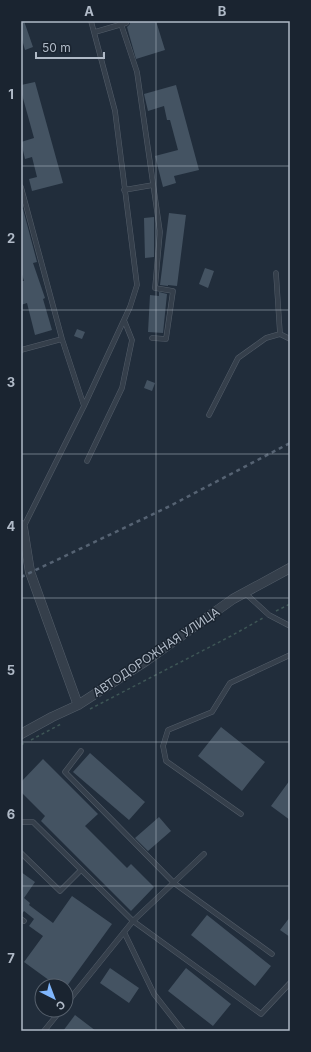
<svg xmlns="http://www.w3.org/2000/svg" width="311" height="1052" viewBox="0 0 311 1052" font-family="Inter,sans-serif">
<rect width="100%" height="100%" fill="#212d3b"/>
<path fill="#445362" d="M21,21h3l9,26 -8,3 -4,-14z
M129,21h27l9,29 -29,9 -9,-32 3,-3z
M35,82l28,101 -31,8 -3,-12 8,-2 -5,-20 -7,2 -4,-17 13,-4 -13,-47v-6z
M176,85l23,85 -25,6 2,7 -13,4 -8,-31 23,-6 -8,-30h-3l-3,-14 -16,5 -4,-17z
M21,209h2l14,53 -4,1 12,35 -2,1 9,31 -17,5 -8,-32 -6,2v-24h3l-3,-10z
M169,213l17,2 -9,71 -9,-1v1l-8,-1z
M154,217v40l-9,1 -1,-40z
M205,268l9,3 -6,17 -9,-4z
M159,292l8,2 -4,39 -15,-1 2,-37 9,1z
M77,329l8,3 -3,7 -8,-3z
M147,380l8,3 -3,8 -8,-3z
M221,727l44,35 -23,29 -44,-35z
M90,753l55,49 -16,18 -56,-48z
M43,759l55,55 -13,12 42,42 4,-4 23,23 -23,24 -90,-90 4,-5 -24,-24v-10z
M290,780v40l-19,-14z
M159,817l12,14 -23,20 -13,-13z
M21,872l14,10 -11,16 6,5 -1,2 24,18 19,-27 40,28 -45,62h-10l-33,-24 19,-26 -14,-10 5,-7 -10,-8 -3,4z
M207,915l64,51 -16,20 -64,-51z
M290,917v20l-10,-7z
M110,968l29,20 -10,15 -29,-20z
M186,968l45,36 -18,22 -45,-35z
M75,1015l21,16h-33z"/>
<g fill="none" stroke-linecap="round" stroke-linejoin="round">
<defs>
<path id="service" d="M120,21l17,51 23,160 -5,56 18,3 -7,48 -14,-1
M95,32l31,-9
M21,187l41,152 22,67
M124,190l29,-5
M276,273l4,61
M21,350l41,-11
M209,415l29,-57 28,-20 14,-4 10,5
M87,461l35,-73 10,-48 -8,-20
M23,528l61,-122 46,-99 7,-22 -22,-174 -24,-90
M245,593l24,22 21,11
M81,751l-16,21 109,111 98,71
M241,814l-75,-53 -3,-15 5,-16 44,-18 18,-29 60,-28
M21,822h12l100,99 128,93 29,-31
M21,853l39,38 21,-21
M21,919l3,2
M124,932l30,62 29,37
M66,1004l67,-83 71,-67
M44,1031l17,-21"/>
<path id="minor" d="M21,525l2,3 7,44 48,133
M21,734l31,-17 26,-12 68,-44 87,-62 57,-31"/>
</defs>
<use href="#service" stroke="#535d69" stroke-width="5.5"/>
<use href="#minor" stroke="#535d69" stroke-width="10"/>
<path stroke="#3e5656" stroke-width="1.5" stroke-dasharray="3 3" stroke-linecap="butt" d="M276,611l14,-7
M90,709l141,-73 32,-18
M31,740l30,-16
M21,745l5,-3"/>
<use href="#service" stroke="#353f4b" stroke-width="4.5"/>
<use href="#minor" stroke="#353f4b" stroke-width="9"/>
<path stroke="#566373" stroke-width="2.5" stroke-dasharray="4 4" stroke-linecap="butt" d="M21,577l147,-70 122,-64"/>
</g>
<path fill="none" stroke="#b0bac7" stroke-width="1" stroke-opacity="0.55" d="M156,21v1010M21,166h269M21,310h269M21,454h269M21,598h269M21,742h269M21,886h269"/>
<g text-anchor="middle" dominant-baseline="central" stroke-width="3" stroke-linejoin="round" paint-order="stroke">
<g font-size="12" fill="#b0bac7" stroke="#1a2430">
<text transform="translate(156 652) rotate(-34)">АВТОДОРОЖНАЯ УЛИЦА</text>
</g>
</g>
<rect width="311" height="1052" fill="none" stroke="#1a2430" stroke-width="44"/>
<g transform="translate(54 998) rotate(138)"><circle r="19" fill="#1a2430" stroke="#56606c"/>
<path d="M0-3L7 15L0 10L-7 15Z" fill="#80b6fc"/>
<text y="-6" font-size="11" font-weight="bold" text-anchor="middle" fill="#b0bac7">С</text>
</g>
<path d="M36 52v6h68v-6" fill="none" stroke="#b0bac7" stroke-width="2"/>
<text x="42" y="52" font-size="12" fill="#b0bac7" stroke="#1a2430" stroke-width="3" paint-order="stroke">50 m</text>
<rect x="22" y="22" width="267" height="1008" fill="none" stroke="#b0bac7" stroke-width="1.5"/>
<g font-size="13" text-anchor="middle" font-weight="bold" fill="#b0bac7">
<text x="89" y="16">A</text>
<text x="222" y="16">B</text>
<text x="11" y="99">1</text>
<text x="11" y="243">2</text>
<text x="11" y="387">3</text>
<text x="11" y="531">4</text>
<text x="11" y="675">5</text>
<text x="11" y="819">6</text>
<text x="11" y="963">7</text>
</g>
</svg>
